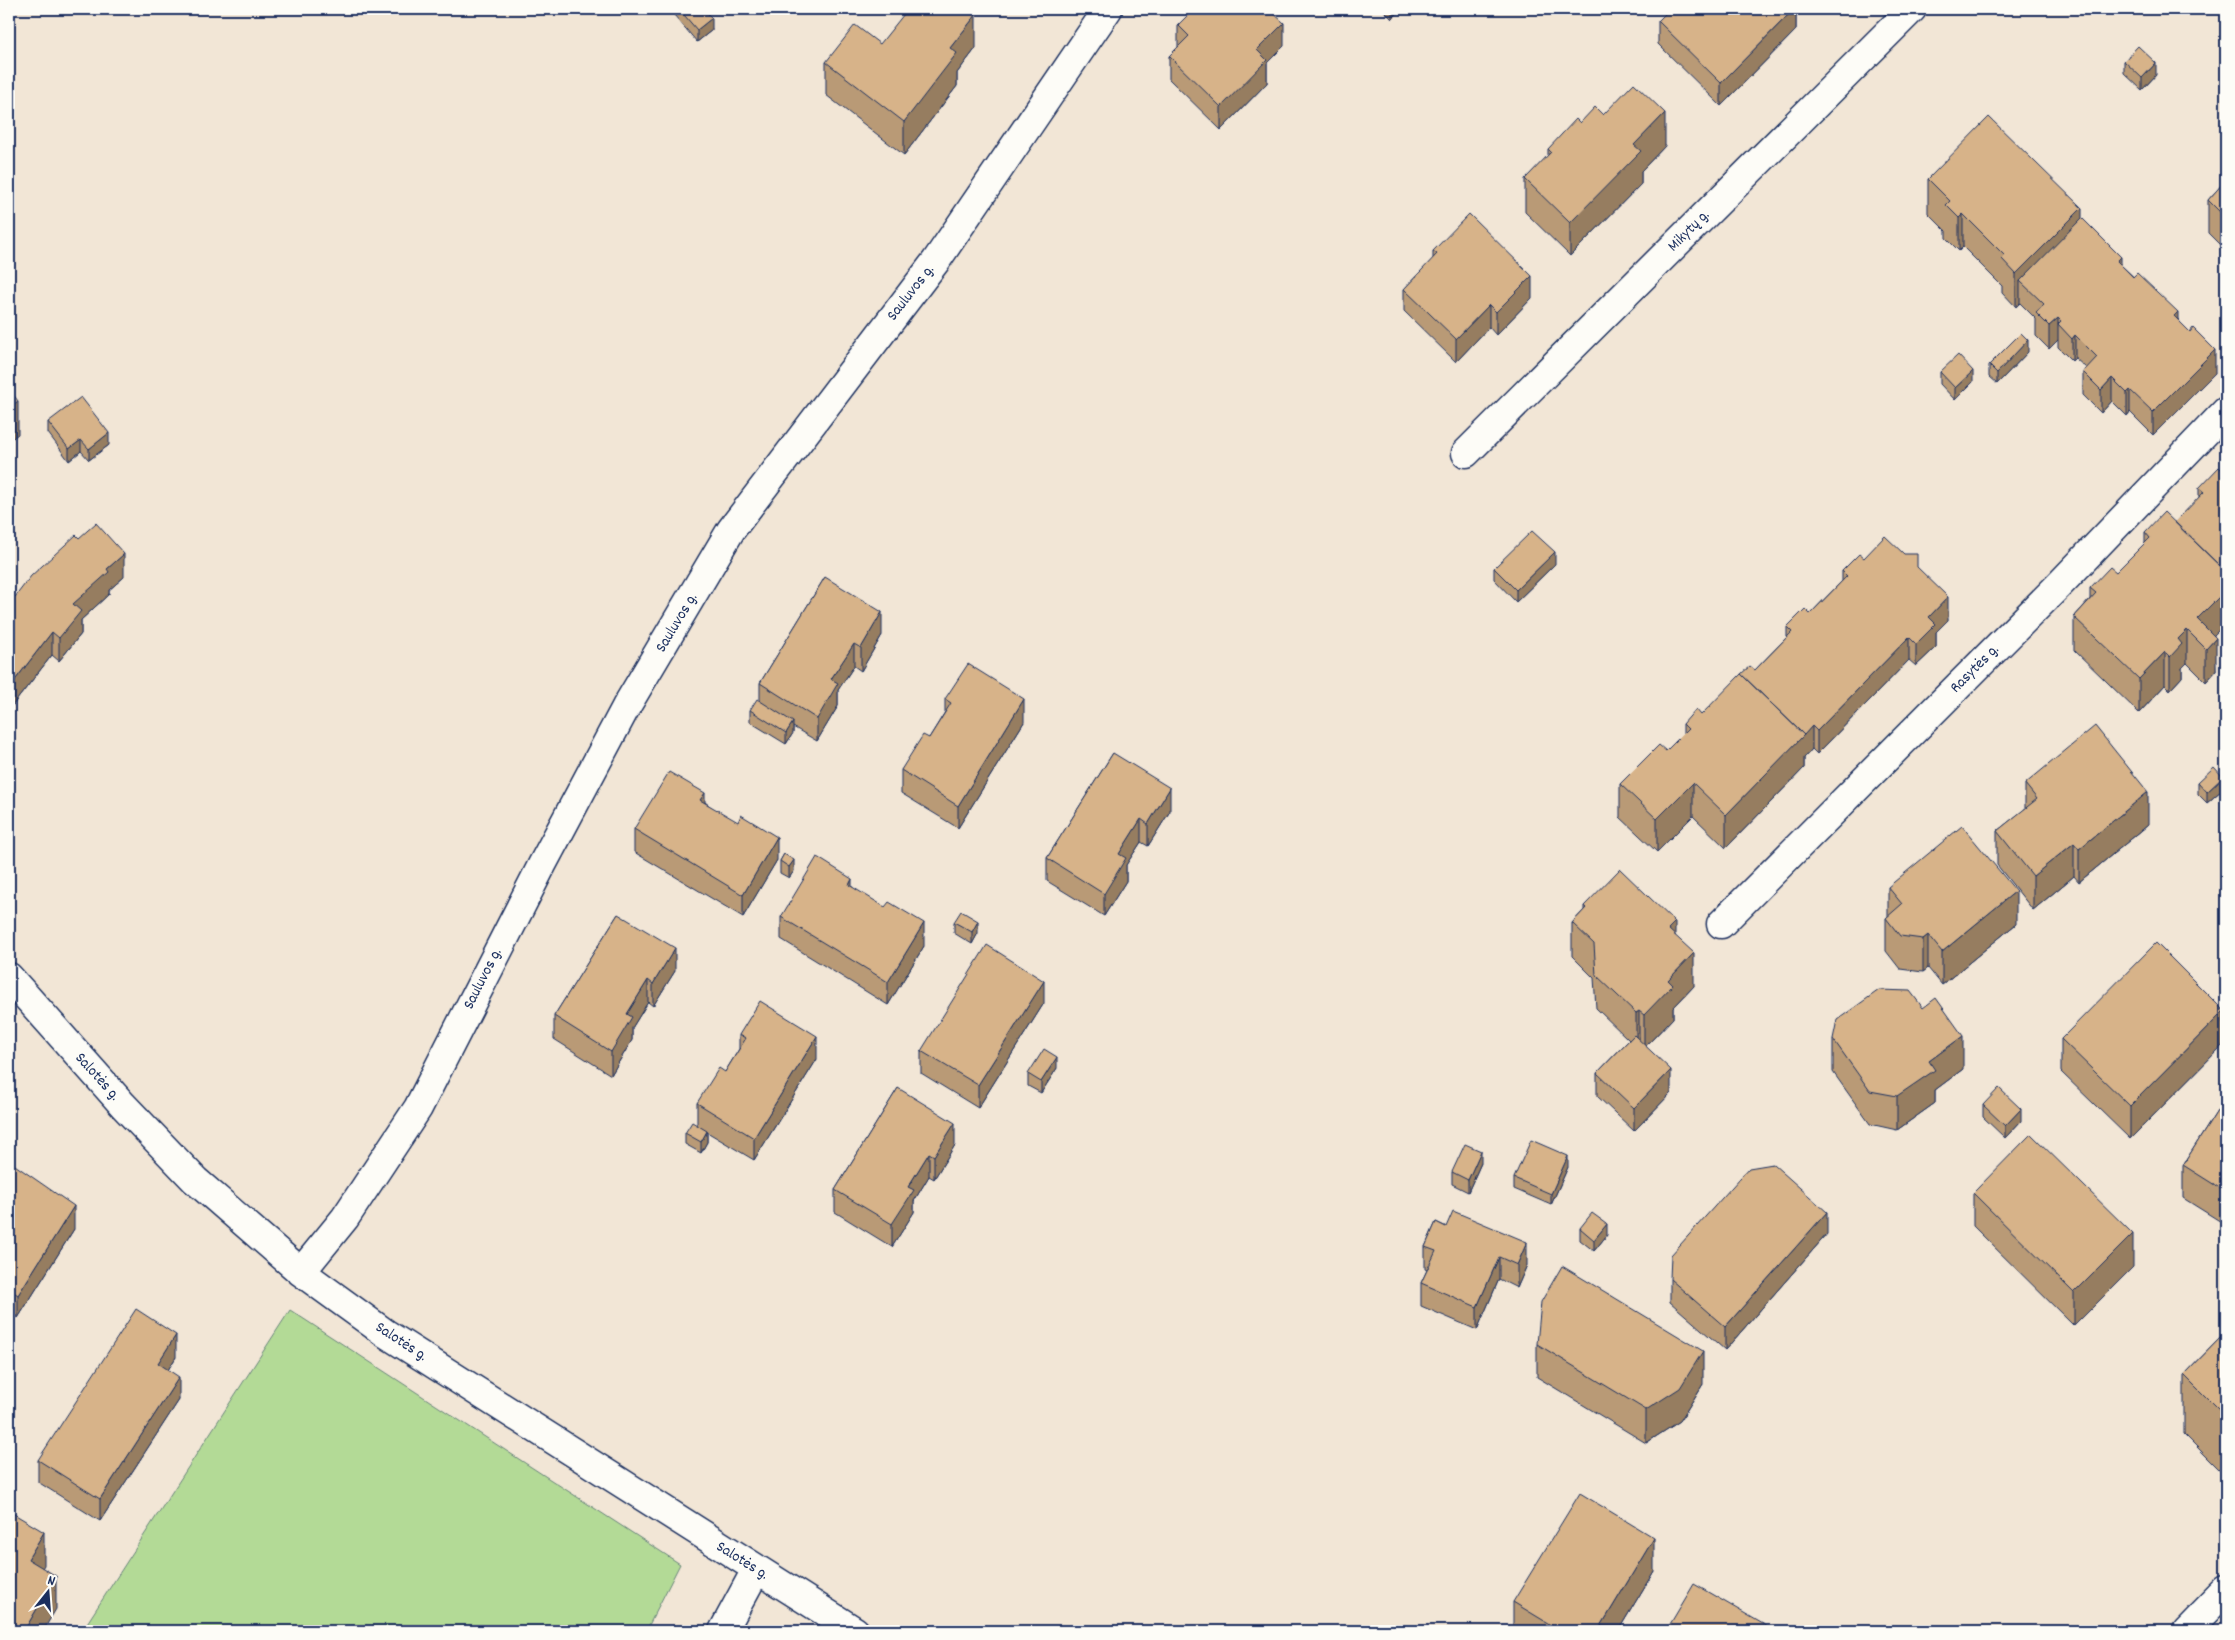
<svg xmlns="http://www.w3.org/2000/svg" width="2235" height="1640" viewBox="0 0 2235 1640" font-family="Dekko,sans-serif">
<rect width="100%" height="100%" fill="#f2e6d6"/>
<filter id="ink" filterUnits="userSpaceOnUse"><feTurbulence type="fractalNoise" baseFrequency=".02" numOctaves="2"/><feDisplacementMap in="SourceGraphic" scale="10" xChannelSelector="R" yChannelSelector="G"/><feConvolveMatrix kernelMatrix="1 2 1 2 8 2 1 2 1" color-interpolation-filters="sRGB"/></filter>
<g filter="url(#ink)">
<path fill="#b3da96" stroke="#67847a" d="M290,1310l390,254 -34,67h-564z"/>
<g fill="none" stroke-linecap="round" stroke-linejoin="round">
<defs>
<path id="minor" d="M1466,453l446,-444
M1721,924l339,-340 166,-173
M9,977l114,128 72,75 106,92 84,61 470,298
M301,1272l44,-54 73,-110 124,-243 84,-158 105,-177 205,-269 172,-252
M723,1631l33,-61
M2186,1631l40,-41"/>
</defs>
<use href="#minor" stroke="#1b2f5e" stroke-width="31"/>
<use href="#minor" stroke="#fdfcf7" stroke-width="28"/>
</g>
<path fill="#b99a76" stroke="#1b2f5e" d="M674,9h29l9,21 -15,12 -23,-27z
M1382,9h19l-9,10z
M1796,9v21l-75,76 -63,-62v-23z
M1178,25l106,21 -17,17v20l-46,47 -52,-51v-23l9,-9z
M880,44l96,4 -19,25v13l-53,69 -78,-60v-33z
M2124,61l32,14 -14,15 -18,-17z
M1603,115l62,31 -24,25v13l-71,72 -45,-44v-33l23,-23v-7l32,-26z
M1928,179l154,39 39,47 57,54 37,54 -62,62 -23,-23 -3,4 -15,-15 -11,12 -18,-18v-23l3,-4 -11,-10 -3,3 -14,-14v-7l-9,9 -13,-13v-17l-16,-16 -4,4 -14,-15v-6l-39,-39 -4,4 -13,-13v-7l-18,-18z
M2226,180v71l-18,-18v-33z
M1433,251l99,47 -36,37 -7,-8 -33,35 -52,-51v-22l29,-30z
M2028,352l-31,32 -8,-7v-12z
M1940,372l33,10 -18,18 -15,-16z
M48,422l61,23 -20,15 -8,-9 -12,10 -21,-28z
M2226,469v163l-5,-4 -7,7 2,36 -10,11 -19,-19 -5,5v9l-12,13 -5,-5 -26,28 -65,-63v-33l16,-18v-11l26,-16 29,-28v-12l30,-10 24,-24v-10l25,-16z
M79,538l45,39 -15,13v4l-28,26v14l-22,27 -7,-6 -40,51 -3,-2v-110l6,3z
M1864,558l53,9 31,53 -12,12v15l-20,19 -7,-6 -92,94 -5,-5 -8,9v10l-78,80 -33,-32 -36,36 -37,-35v-33l46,-33 17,-17v-10l18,-9 54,-45 32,-33v-10l23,-13 32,-33v-10z
M1555,564l-39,38 -22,-23v-11z
M825,577l57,58 -21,36 -7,-5 -16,24v16l-21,35 -24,-14v6l-7,11 -36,-22v-12l10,-9v-18z
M945,699l79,23 -66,106 -57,-35v-23l28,-32 16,-26z
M1113,753l57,58 -22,35 -7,-4 -15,23v16l-22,35 -57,-35v-23z
M2198,782l25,7 -16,14 -9,-9z
M2025,784l123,41 -69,57 -5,-6 -41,34 -36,-45v-34l28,-22z
M705,802l72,58 -34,57 -109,-65v-23z
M784,854l10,17 -5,7 -9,-5v-12z
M852,887l72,59 -36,59 -107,-66v-22z
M1888,887l128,37 -74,61 -14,-17 -5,4 -23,-3 -14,-18v-33l2,-2z
M1584,906l91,29 19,51 -21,22v10l-27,28 25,47 -37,38 -37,-35v-23l32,-33 -33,-32 -2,-30 -22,-22v-33l12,-13z
M618,914l57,57 -22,35 -5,-4 -16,26v12l-21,35 -57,-36v-23z
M954,922l24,11 -6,11 -18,-11z
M1044,1003l-66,105 -57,-35v-22z
M739,1035l78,24 -63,101 -47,-28v10l-6,11 -16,-9v-11l12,-8v-22l28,-31 14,-23z
M1833,1039l130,30 -28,21v13l-38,27 -27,-6 -37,-52z
M2061,1039l163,5 -94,95 -69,-67z
M1057,1068l-16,25 -13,-7v-12z
M898,1088l57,57 -21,34 -5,-3 -15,25v11l-22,35 -57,-35v-22z
M2226,1097v128l-43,-27v-33z
M1983,1105l38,16 -16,17 -22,-21z
M9,1161l65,68 -56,89 -9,-6z
M1481,1163l-13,29 -16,-8v-12z
M1568,1167l-17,38 -37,-16v-11z
M1973,1193l160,74 -59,59 -101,-100z
M1436,1222l91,43 -10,23 -18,-9 -22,51 -56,-24v-23l6,-13 -2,-1v-22z
M1580,1228l27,7 -13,16 -14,-11z
M1827,1234l-102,116 -55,-48v-23z
M2226,1332v144l-42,-42v-59z
M1537,1344l166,40 -23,37 -34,22 -109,-66z
M176,1357l-8,13 11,30 -79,121 -62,-39v-22z
M1654,1571l-36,60h-105v-29z"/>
<path fill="#967d60" stroke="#1b2f5e" d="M1392,9h9l-9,10z
M1794,9h2v21l-75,76v-23z
M976,15v33l-19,25v13l-53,69v-33l46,-74z
M712,18v12l-15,12v-12z
M1284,23v23l-17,17v20l-46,47v-23l36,-57z
M2156,63v12l-14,15v-12z
M1665,113v33l-24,25v13l-71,72v-33l64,-78z
M2082,208v33l-62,40v22l-4,4v-33z
M1963,214v33l-4,4v-33z
M2121,257v23l-4,-19z
M1532,276v22l-36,37v-23z
M1489,305v22l-33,35v-23z
M2178,312v23l-4,-19z
M2058,318v22l-9,9v-23z
M2075,335v23l-3,3v-22z
M2028,340v12l-31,32v-11z
M2215,350v23l-62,62v-23z
M1973,371v11l-18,18v-12z
M2112,378v23l-11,12v-23z
M2130,390v22l-3,4v-23z
M18,401v33l-9,7v-33z
M109,433v12l-20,15v-11z
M81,440v11l-12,10v-12z
M1555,552v12l-39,38v-12z
M124,554v23l-15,13v4l-28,26v14l-22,27v-23l14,-34 34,-35z
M2221,595v33l-18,18 -6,-27z
M1948,597v23l-12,12v15l-20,19v-22l13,-27z
M882,612v23l-21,36v-23z
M2187,630v33l-5,5v9l-12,13v-33l8,-18z
M52,632v23l-40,51v-22z
M1909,637v23l-92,94v-23z
M2216,638v33l-10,11v-33z
M854,644v22l-16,24v16l-21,35v-22l14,-40z
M2165,652v33l-26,28v-34z
M1024,699v23l-66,106v-22z
M793,722v11l-7,11v-11z
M1812,726v23l-8,9v10l-78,80v-33z
M2223,777v12l-16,14v-11z
M1693,783v33l-36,36v-33z
M1170,788v23l-22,35v-22z
M2148,792v33l-69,57v-33z
M705,793v23l-5,-16z
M1141,819v23l-15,23v16l-22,35v-22l15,-40z
M777,837v23l-34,57v-22z
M2074,843v33l-41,34v-34z
M794,860v11l-5,7v-11z
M852,879v23l-3,-17z
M2016,891v33l-74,61v-33z
M978,921v12l-6,11v-12z
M1675,922v33l-7,-26z
M924,923v23l-36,59v-23z
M1928,935v33l-5,4v-33z
M675,948v23l-22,35v-22z
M1694,953v33l-21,22v10l-29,30v-33l24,-35z
M648,980v22l-16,26v12l-21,35v-23l16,-38z
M1044,981v22l-66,105v-23z
M1639,1011v33l-3,2v-33z
M2224,1011v33l-94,95v-33z
M817,1036v23l-63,101v-22z
M1963,1036v33l-28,21v13l-38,27v-34l32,-35z
M1057,1057v11l-16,25v-11z
M1671,1070v23l-37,38v-23z
M2021,1109v12l-16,17v-12z
M955,1123v22l-21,34v-23z
M707,1131v11l-6,11v-11z
M1481,1151v12l-13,29v-12z
M929,1153v23l-15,25v11l-22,35v-23l16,-37z
M1568,1156v11l-17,38v-11z
M74,1206v23l-56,89v-23z
M1827,1212v22l-102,116v-23z
M1607,1224v11l-13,16v-11z
M2133,1234v33l-59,59v-33z
M1527,1242v23l-10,23v-23z
M1499,1257v22l-22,51v-23z
M176,1335v22l-18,29v-23z
M1703,1351v33l-23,37 -34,22v-33z
M179,1377v23l-79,121v-22z
M44,1532v33l-16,27v-33z
M1654,1538v33l-36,60h-20z
M56,1576v33l-13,22h-19z"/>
<path fill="#d7b389" stroke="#1b2f5e" d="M679,9h24l9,9 -15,12z
M908,9h60l8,6 -26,33 7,5 -53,69 -78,-60 29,-37 25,19z
M1194,9h75l15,14 -27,27 10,10 -46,47 -52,-51 20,-20 -11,-11z
M1670,9h124l-73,74 -63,-62z
M2138,46l18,17 -14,15 -18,-17z
M1634,83l31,30 -31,32 7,6 -71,72 -45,-44 26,-27 -3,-3 28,-30 4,4 15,-16 8,8z
M1989,117l93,91 -66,66 -14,-15 3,-3 -42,-42 -4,4 -13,-13 4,-4 -22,-22z
M2226,180v38l-18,-18z
M1469,214l63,62 -36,36 -7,-7 -33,34 -52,-50 33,-35 -4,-3z
M2082,218l39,39 -4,4 16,16 4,-4 41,39 -4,4 16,16 3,-4 22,22 -62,62 -23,-22 -3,3 -15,-15 -11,12 -18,-18 14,-15 -22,-22 -3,4 -14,-15 3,-3 -3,-3 -9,8 -13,-13 8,-9 -24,-23z
M2021,333l7,7 -31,33 -8,-8z
M1958,355l15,16 -18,17 -15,-16z
M9,389l9,12 -9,7z
M81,397l28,36 -20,16 -8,-9 -12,9 -21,-27z
M2219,467l5,5 2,-3v103l-51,-50 29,-30 -5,-4z
M2164,512l62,60v27l-5,-4 -24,24 19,19 -10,11 -19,-19 -9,9 4,5 -12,13 -5,-5 -26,27 -65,-62 22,-24 -6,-5 20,-21 6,5 34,-34 -5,-6z
M96,523l28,31 -17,15 2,3 -36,32 8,7 -22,27 -7,-6 -40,52 -3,-2v-88l1,-1 5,4 16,-21 45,-41 3,3z
M1532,531l23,21 -39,38 -22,-22z
M1885,536l19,18h13v13l31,30 -19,20 7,7 -20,20 -7,-7 -92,94 -5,-5 -8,9 -63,-61 9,-8 5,4 37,-38 -5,-5 18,-18 5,5 37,-38 -5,-5 17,-17 5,4z
M825,577l57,35 -21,36 -7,-4 -23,35 7,4 -21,36 -57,-36z
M968,664l56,35 -66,107 -57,-36 22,-35 6,3 22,-35 -6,-4z
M1741,674l63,61 -78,80 -33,-32 -36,36 -37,-35 39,-39 7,6 22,-22 -5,-5 13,-15 5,6z
M757,699l36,23 -7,11 -36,-23z
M2095,726l53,66 -69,57 -5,-6 -41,33 -36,-45 40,-32 -12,-15z
M1113,753l57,35 -22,36 -7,-5 -22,35 7,4 -22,36 -57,-36z
M2214,767l9,10 -16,15 -9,-10z
M669,772l36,21 -5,7 38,22 3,-7 36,22 -34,58 -109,-66z
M1962,826l54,65 -74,61 -14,-17 -5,4 -23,-3 -14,-18 16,-14 -14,-17z
M784,854l10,6 -5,7 -9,-6z
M817,857l35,22 -3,6 36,22 4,-5 35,21 -36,59 -107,-65z
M1620,869l55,53 -7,7 26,24 -26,27 5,5 -29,30 -5,-4 -3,2 -40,-38 -2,-31 -22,-21 14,-15 -2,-2z
M961,911l17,10 -6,11 -18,-10z
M618,914l57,34 -22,36 -5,-4 -21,34 5,3 -21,35 -57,-36z
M2156,943l68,68 -94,95 -69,-67z
M987,945l57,36 -66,104 -57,-34z
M1879,990l31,1 13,17 13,-10 27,38 -34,25 6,9 -38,26 -27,-5 -37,-52 4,-19z
M760,1001l57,35 -63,102 -57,-35 22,-35 6,4 21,-34 -7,-3z
M1634,1035l37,35 -37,38 -37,-35z
M1044,1049l13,8 -16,25 -13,-8z
M898,1088l57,35 -21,33 -5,-3 -21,34 6,3 -22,34 -57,-34z
M1999,1088l22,21 -16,17 -22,-21z
M2226,1097v95l-43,-27z
M692,1122l15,9 -6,11 -16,-9z
M2031,1134l102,100 -59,59 -101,-100z
M1531,1140l37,16 -17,38 -37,-16z
M1465,1144l16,7 -13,29 -16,-8z
M9,1161l65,45 -56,89 -9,-6z
M1773,1164l54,48 -102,115 -55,-48 1,-24 78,-87z
M1453,1211l74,31 -10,23 -18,-8 -22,50 -56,-24 15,-32 -11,-4 11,-25 10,5z
M1592,1213l15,11 -13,16 -14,-12z
M1562,1266l141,85 -23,37 -34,22 -109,-66 4,-42z
M136,1309l40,26 -18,28 21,14 -79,122 -62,-39z
M2226,1332v85l-42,-42z
M1580,1493l74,45 -56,93h-37l-48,-29z
M9,1511l35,21 -16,27 28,17 -32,55h-15z
M1694,1584l81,47h-109z"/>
</g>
<g text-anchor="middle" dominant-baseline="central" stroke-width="4" stroke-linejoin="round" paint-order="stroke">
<g font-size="16" fill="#1b2f5e" stroke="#fdfcf7">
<text transform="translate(1689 231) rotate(-45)">Mikytų g.</text>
<text transform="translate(911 293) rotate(-52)">Sauluvos g.</text>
<text transform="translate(677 623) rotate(-59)">Sauluvos g.</text>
<text transform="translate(1975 669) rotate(-45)">Rasytės g.</text>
<text transform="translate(483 979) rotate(-63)">Sauluvos g.</text>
<text transform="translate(97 1077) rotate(48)">Salotės g.</text>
<text transform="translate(401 1342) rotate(33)">Salotės g.</text>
<text transform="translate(742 1561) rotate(32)">Salotės g.</text>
</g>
</g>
<rect width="2235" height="1640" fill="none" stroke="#fdfcf7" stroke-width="30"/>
<rect x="15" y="15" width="2205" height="1610" fill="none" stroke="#1b2f5e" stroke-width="2" filter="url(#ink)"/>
<g transform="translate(48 1592) rotate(17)" stroke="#fdfcf7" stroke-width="4" paint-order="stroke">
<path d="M0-4L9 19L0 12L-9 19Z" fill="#1b2f5e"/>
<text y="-8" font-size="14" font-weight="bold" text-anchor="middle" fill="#1b2f5e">N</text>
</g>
</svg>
